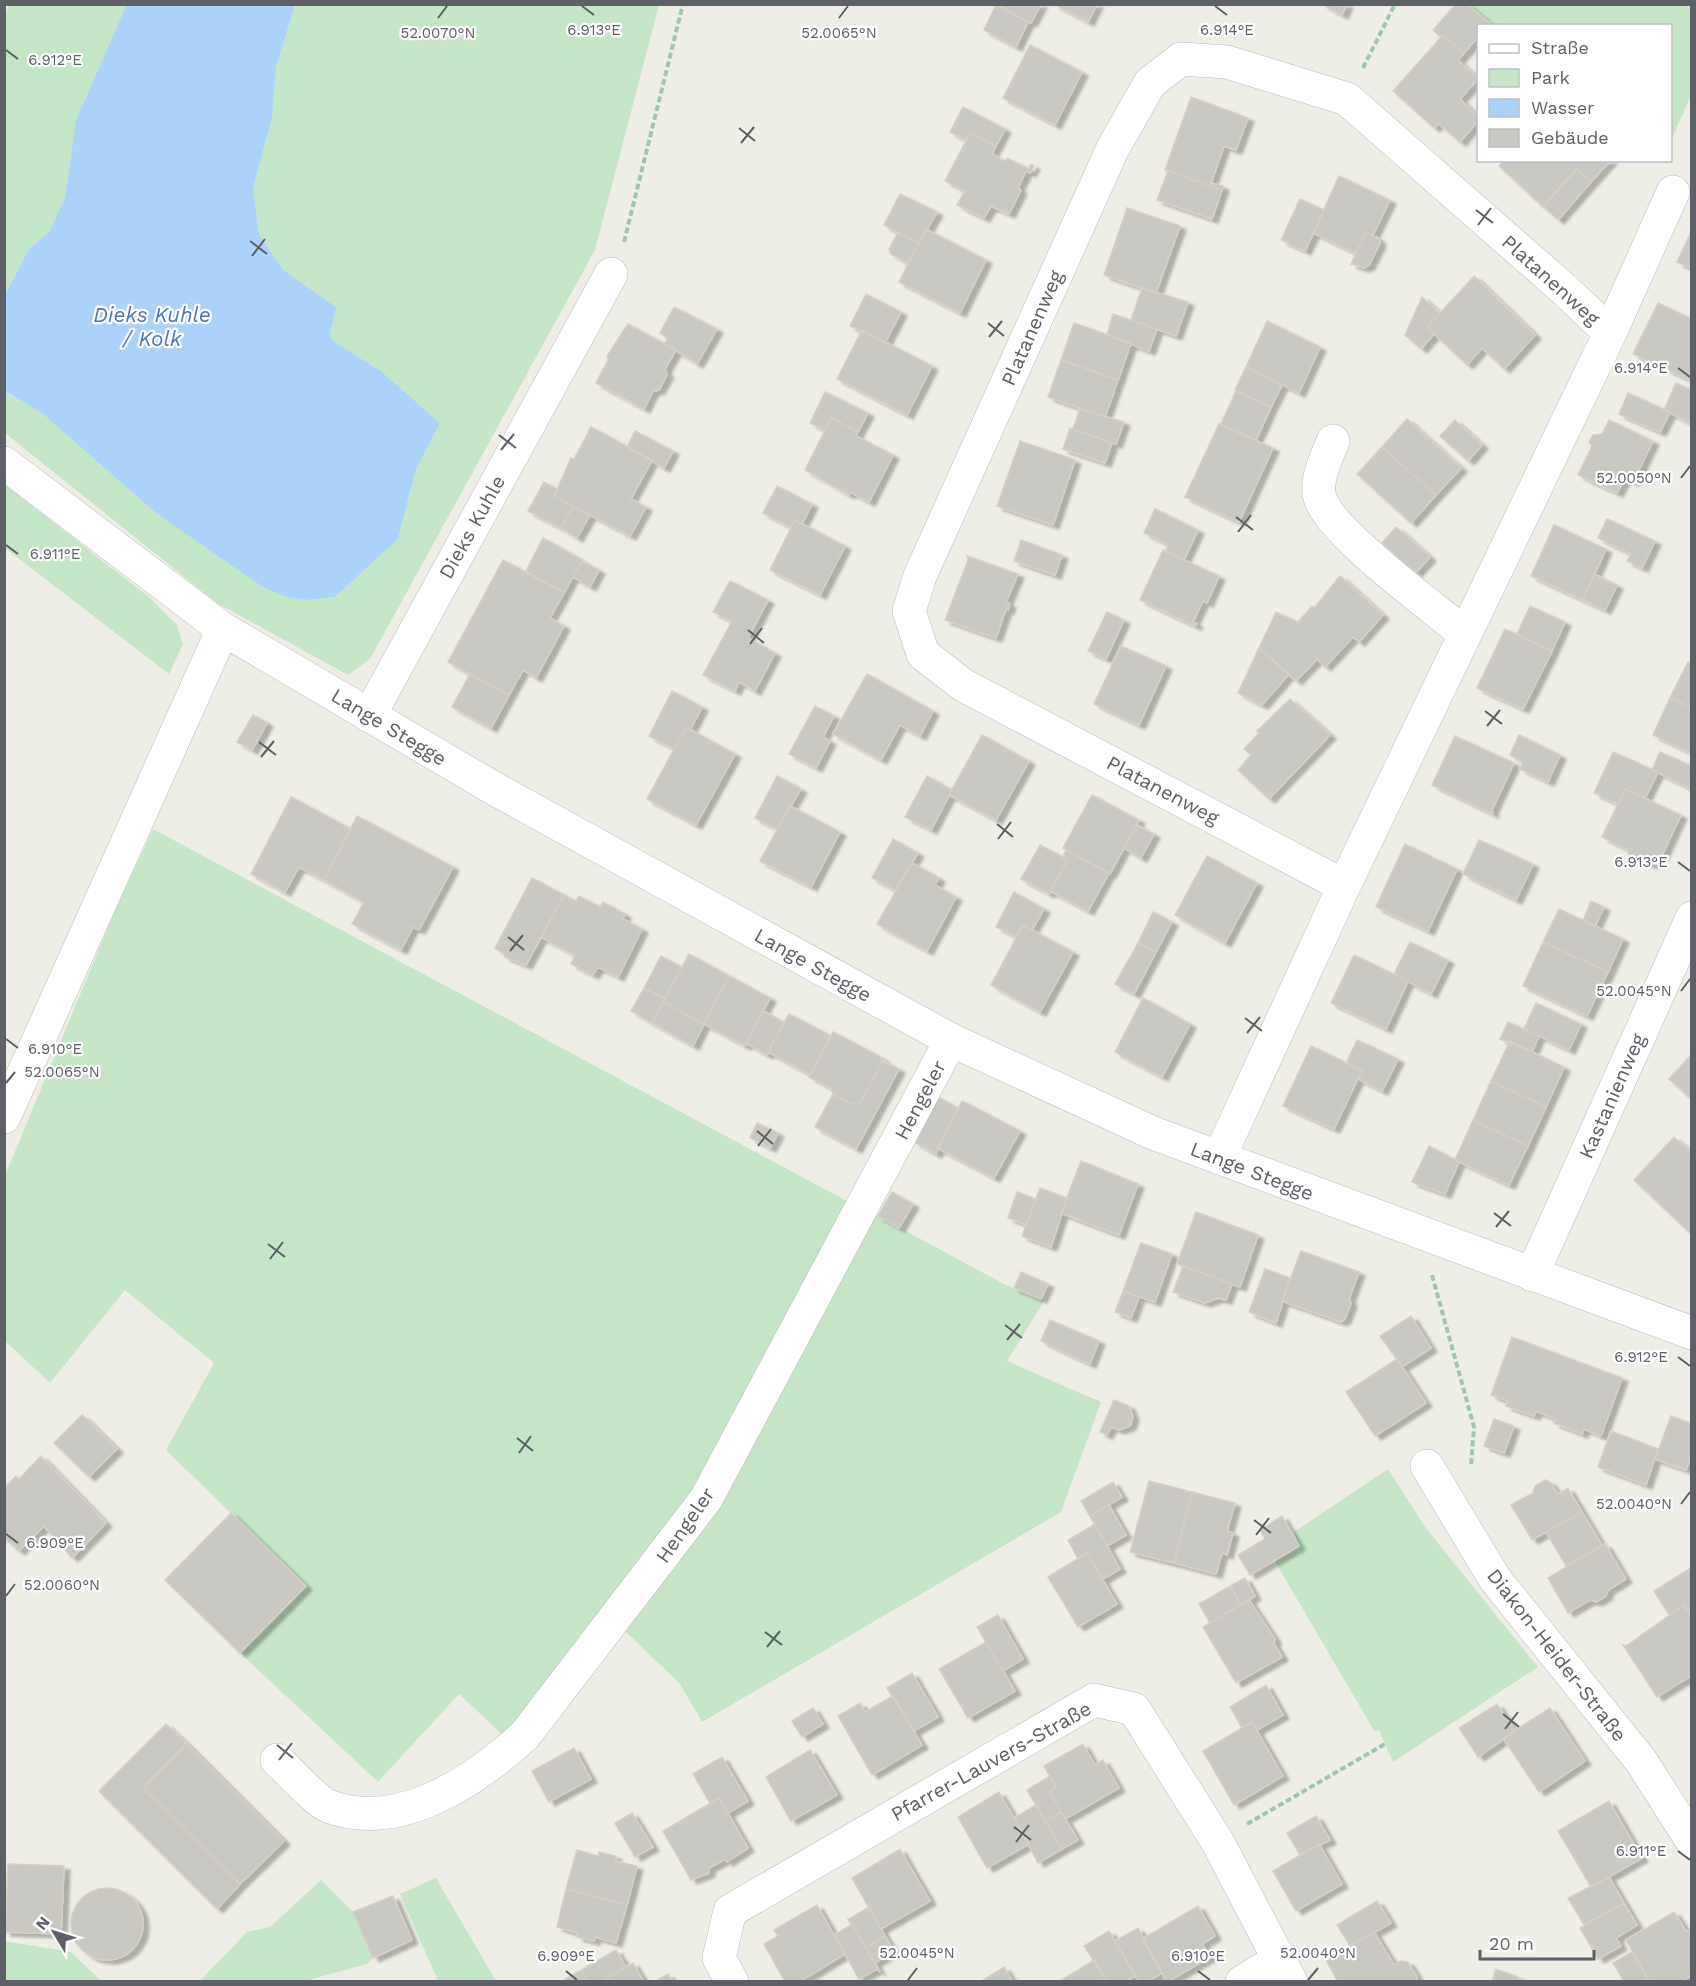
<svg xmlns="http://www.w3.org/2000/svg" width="1696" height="1986" viewBox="0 0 1696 1986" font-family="'Work Sans',sans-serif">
<defs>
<filter id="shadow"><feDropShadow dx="6" dy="4" stdDeviation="1.5" flood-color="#0004"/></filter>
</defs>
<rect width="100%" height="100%" fill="#efeee6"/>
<path fill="#c4e5c6" d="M8,5h119l-51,115 -11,78 -16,34 -20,17 -24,46 -1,-272z
M295,5h364l-64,245 -225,409 -22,16 -131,-72 -212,-170 -1,-42 39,23 113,99 131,84 20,3 28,-3 63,-58 18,-70 24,-46 -59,-52 -48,-30 -3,-8 6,-26 -53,-37 -24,-36 -6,-46 19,-70 4,-51z
M1467,5h224v91l-20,44 -1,-114 -178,-1z
M4,484l146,114 27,27 6,19 -14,30 -164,-126z
M153,829l694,372 -173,325 -169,211 -46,-43 -81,88 -138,-129 66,-67 -140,-136 48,-87 -89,-73 -75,93 -45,-42 -1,-163 110,-265z
M876,1215l128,69 40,17 -37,60 94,41 -40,110 -359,210 -22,-38 -57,-55z
M1388,1469l37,58 113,140 -145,95 -14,-32 -4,2 -101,-172 25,-14 -5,-14z
M436,1878l60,103h-58l-38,-87z
M321,1880l32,32 20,46 -6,6 -62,17 -106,1 48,-50 23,-5z
M4,1941l67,11 30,29h-96z"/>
<path fill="#aad2fb" d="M127,4l168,1 -19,62 -4,51 -19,70 6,46 24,36 53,37 -6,26 3,8 48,30 59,52 -24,46 -18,70 -63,58 -28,3 -20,-3 -24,-10 -68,-47 -39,-27 -113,-99 -38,-23v-96l24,-46 20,-17 16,-34 11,-78z"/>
<path fill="#cac8c3" stroke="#d4d0c4" stroke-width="1.5" filter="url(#shadow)" d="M996,4h45l-10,19z
M1054,4h43l-9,18z
M1322,4h25l-5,11z
M1456,4h11l26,22h-15v11l-14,16 -21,-18 -2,2 -8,-7z
M996,5l32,17 -12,25 -32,-17z
M1443,35l21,18 -6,7 20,19 -18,20 18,18v4l-18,21 -22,-19 -4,5 -41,-37z
M1030,45l52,27 -27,53 -52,-27z
M1191,97l57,21 -12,32 -12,-4 -13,37 12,3 -1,4 -57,-20z
M963,107l42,22 -9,17 -26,-13 -4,7 -16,-8z
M970,133l26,13 -4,8 13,7 2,-3 22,11 2,-5 3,2 -4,7 -4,-2 -8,17 3,2 -12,24 -18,-8 -7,12 -27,-13 8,-14 -20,-10z
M1504,160h107l-20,22 -14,-13 -34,38 -44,-41z
M1577,169l14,13 -33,38 -15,-14z
M1168,171l54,19 -10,29 -55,-19z
M1339,176l51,24 -17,35 -7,-3 -10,21 -43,-20z
M900,194l37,18 -18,31 -35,-18z
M1300,199l24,11 -19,41 -24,-11z
M1127,208l53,18 -24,67 -52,-18z
M926,229l60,31 -26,53 -61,-31z
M1692,230v38l-15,-6z
M898,232l21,11 -11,20 -17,-9 -2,-5z
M1366,232l12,6 2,5 -11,22 -5,3 -13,-4z
M1474,276l61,59 -31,34 -22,-21 -15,17 -40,-38z
M1142,288l46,14 -12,34 -45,-16z
M866,294l35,18 -16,31 -35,-17z
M1422,297l18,16 -13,14 7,7 -13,15 -16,-14z
M1658,303l34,16v62l-59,-27z
M674,307l43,22 -20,35 -32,-20 3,-6 -8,-5z
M1113,314l44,15 -8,22 -42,-16z
M1267,321l53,26 -21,46 -53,-26z
M1074,323l57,20 -13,37 -57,-20z
M628,324l48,26 -11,19 2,6 -8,15 -6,1 -9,18 -48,-26 12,-23 -1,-4z
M862,330l70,36 -25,49 -70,-36z
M1061,360l57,20 -13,37 -57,-20z
M1246,367l36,18 -11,22 -36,-17z
M1676,383l16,7v34l-28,-14z
M1236,391l35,16 -15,33 -35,-16z
M825,392l43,21 -10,19 -27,-14 -6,12 -15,-7z
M1628,393l42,19 -10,20 -41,-18z
M1080,409l44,13 -8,22 -43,-15z
M831,418l27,14 -2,4 37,19 -24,47 -19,-10 -1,3 -44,-25z
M1407,419l54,49 -25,27 -54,-48z
M1455,420l27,25 -14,16 -28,-25z
M1609,420l44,21 -20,41 -8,-4 -8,15 -39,-18 14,-29 -3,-4 4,-7 9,-1z
M1219,424l54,24 -34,74 -54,-25z
M591,427l61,33 -21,39 15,8 -16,29 -76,-40 17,-38 3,1z
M1070,428l42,15 -7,20 -42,-14z
M635,431l38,20 -9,17 -37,-21z
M1020,441l55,19 -22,65 -56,-19z
M1382,447l54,48 -25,28 -54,-49z
M544,482l14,8 -4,6 19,10 -12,22 -33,-17z
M777,486l35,18 -10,20 -7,-4 -4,7 -28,-14z
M573,506l17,9 -13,23 -16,-10z
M1155,509l43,21 -14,30 -18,-9 2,-7 -24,-11z
M1607,519l48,22 -13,27 -15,-7 4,-7 -33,-16z
M795,520l50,26 -25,49 -50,-25z
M1554,525l52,24 -23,51 -52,-24z
M1396,527l34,30 -14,16 -34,-30z
M543,538l39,22 -18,33 -38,-22z
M1021,540l41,15 -7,20 -41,-14z
M1163,550l56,26 -12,27 -4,-2 -10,21 4,2 -2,2 -55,-26z
M967,556l51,18 -12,28 4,2 -2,6 -2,-1 -10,29 -51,-18 23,-60z
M503,560l61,33 -14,25 14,8 -28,52 -13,-8 -14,25 -61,-33z
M582,561l17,9 -9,17 -17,-10z
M1594,574l23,11 -12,25 -22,-10z
M1340,576l43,39 -24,27 -6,-5 -28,30 -8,-8 -21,22 -37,-33 17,-36 22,10 14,-16 2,2z
M730,581l38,19 -20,38 27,15 -20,38 -16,-9 -4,9 -32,-16 29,-54 -19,-9z
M1530,606l35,16 -13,29 -35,-17z
M1107,612l17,8 -18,39 -18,-8z
M1505,629l47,22 -29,58 -46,-21z
M1121,646l45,20 -27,59 -45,-21z
M1259,648l30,26 -27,31 -24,-12z
M1688,662l4,2v44l-22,-10z
M470,674l39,21 -18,33 -39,-21z
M867,674l66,37 -13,25 -20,-11 -19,35 -48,-26z
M672,691l30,16 -12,23 -4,-3 -12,22 -25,-13z
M1670,698l22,10v45l-39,-18z
M1290,699l40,36 -61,64 -31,-29 13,-15 -7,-6 15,-16 -2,-2z
M815,706l19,10 -11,21 7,4 -14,27 -27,-14z
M253,715l14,8 -15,27 -15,-8z
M686,727l49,27 -39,71 -49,-26z
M982,735l47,26 -33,59 -47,-25z
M1519,735l41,20 -12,27 -28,-13 3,-7 -13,-7z
M1455,736l59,27 -22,47 1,4 -61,-29z
M1613,752l45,20 -13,26 -20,-9 -7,15 -24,-11z
M1660,752l32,14 -2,22 -38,-18z
M777,776l24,13 -24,40 -22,-11z
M927,776l25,14 -21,40 -26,-13z
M1625,789l56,26 -23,49h-9l-20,-9 -2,-6 -25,-12z
M1092,795l47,25 -29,54 -47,-26z
M291,797l60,32 -27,51 -25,-13 -14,25 -34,-18z
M790,806l50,26 -29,55 -51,-26z
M357,816l96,51 -34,63 -6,-3 -12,23 -49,-26 12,-22 -40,-22z
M1137,825l17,9 -13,24 -17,-10z
M893,839l25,14 -23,37 -23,-12z
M1479,840l54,24 -17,36 -53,-26z
M1405,844l52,25 -29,62 -52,-24z
M1040,845l28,15 -19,34 -28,-15z
M1066,850l43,23 -21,38 -38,-20 18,-31 -5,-3z
M1207,856l50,27 -32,60 -50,-28z
M912,863l27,15 -4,7 21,12 -29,54 -50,-27z
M532,878l32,17 -38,70 -21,-8 -1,-3 -9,-6z
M1014,892l30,17 -12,21 -9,-5 -7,12 -20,-10z
M564,895l12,6 3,-5 21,11 3,-5 22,12 -2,5 19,10 -24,48 -20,-10 -5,8 -22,-11 4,-9 -34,-18z
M1591,901l13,6 -9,19 -12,-5z
M1559,909l64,30 -15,33 -65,-30z
M1153,912l19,10 -16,30 -18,-9z
M1023,925l50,27 -33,60 -49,-27z
M1410,942l38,18 -17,34 -37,-20z
M1543,942l65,30 -21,44 -64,-30z
M1138,943l18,9 -22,42 -19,-10z
M689,954l40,22 -25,48 -41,-22z
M1354,955l54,26 -22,48 -55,-26z
M661,956l21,11 -17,32 -21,-11z
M729,976l41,22 -25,48 -41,-22z
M644,988l21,11 -13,24 -21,-12z
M1143,998l47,26 -28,53 -47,-25z
M663,1002l41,22 -11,22 -41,-23z
M1536,1003l45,21 -12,26 -45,-21z
M763,1011l21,11 -17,33 -21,-12z
M789,1014l42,22 -20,39 -43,-23z
M1508,1022l31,14 -7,16 -32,-13z
M833,1032l51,27 -24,45h-9l-18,-10 -2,-6 -22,-11z
M1357,1040l41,19 -16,32 -24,-12 4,-9 -16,-7z
M1510,1041l54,26 -18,40 -55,-26z
M1311,1046l51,24 -28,59 -51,-23z
M1691,1055l1,1v44l-23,-21z
M883,1061l16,8 -43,80 -41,-22 18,-33 18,10h9z
M1491,1081l55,26 -18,39 -55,-26z
M938,1097l20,11 -22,46 -22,-12z
M962,1101l58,30 -26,47 -57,-30z
M1473,1120l55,26 -19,39 -54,-25z
M757,1123l21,10 -8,15 -20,-10z
M1674,1137l18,17 -1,80 -57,-54z
M1429,1146l30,16 -14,32 -33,-12z
M1081,1161l57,23 -19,51 -58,-22z
M1040,1188l27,10 -16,49 -29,-11z
M892,1192l21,12 -14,24 -21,-12z
M1017,1192l19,7 -9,26 -19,-7z
M1196,1212l62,23 -18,52 -63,-23z
M1141,1243l31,11 -17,48 -32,-11z
M1301,1251l58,21 -10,27 2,4 -6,16 -4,3 -59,-21z
M1183,1266l49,18 -6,16 -8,-2 -13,5 -32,-11z
M1265,1269l25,9 -14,45 -27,-11z
M1021,1272l27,12 -7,15 -27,-11z
M1123,1291l16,6 -8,21 -16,-6z
M1411,1316l20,32 -29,19 -22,-31z
M1050,1320l49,21 -9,23 -49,-23z
M1512,1337l110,41 -21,58 -17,-7 -2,5 -28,-11 2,-4 -20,-8 -2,5 -28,-10 2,-5 -17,-6z
M1397,1359l29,44 -51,33 -29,-44z
M1114,1400l15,6 4,11 -3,9 -11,4 -8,-3 -4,8 -7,-3z
M82,1415l35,34 -28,28 -35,-34z
M1671,1416l21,8 -1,32 -5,14 -31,-11z
M1494,1419l20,7 -10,27 -20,-7z
M1611,1431l47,18 -12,36 -48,-18z
M41,1456l65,67 -34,35 -28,-32 -25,25 -15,-13v-50l12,-12 3,3z
M1545,1480l5,2 8,12 10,-6 14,24 -50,28 -21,-35 22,-12 2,-7z
M1149,1481l43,11 -18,71 -44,-11z
M1113,1482l9,15 -32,19 -9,-15z
M1192,1492l43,11 -8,28 6,2 -6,22 -5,-2 -6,21 -42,-11z
M1109,1505l17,30 -19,11 -17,-30z
M1582,1512l20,33 -36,21 -20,-34z
M231,1513l75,73 -66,67 -75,-73z
M1282,1516l17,30 -49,29 -12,-20 27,-16 -5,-9z
M1095,1524l25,45 -17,10 -16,-26 -9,6 -10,-19z
M1605,1544l21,35 -18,11 -2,6 -10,6 -6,-2 -22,13 -20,-35z
M1087,1553l30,51 -39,23 -30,-50z
M1692,1567v44l-3,2 -5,-8 -15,10 -15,-24z
M1245,1578l10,18 -14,9 -11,-19z
M1230,1586l11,19 -31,18 -11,-19z
M1249,1600l26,39 -1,4 8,14 -46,26 -33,-56z
M1684,1605l8,12v58l-35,22 -34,-52 3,1z
M998,1615l25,44 -20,12 -26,-44z
M986,1642l29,49 -47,27 -29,-49z
M912,1673l26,44 -24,14 -27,-43z
M1266,1685l17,30 -26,15 -5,-8 -10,6 -12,-21z
M893,1696l29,49 -50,30 -34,-59 22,-13 5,9z
M1497,1704l18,27 -37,26 -19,-29z
M813,1708l10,16 -21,13 -10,-16z
M1550,1708l35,53 -46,31 -36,-54z
M1252,1722l31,54 -49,29 -31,-54z
M166,1724l21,20 -44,44 97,96 -23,25 -118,-118z
M187,1744l97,97 -44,43 -97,-96z
M1083,1744l12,21 8,-5 16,28 -54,31 -16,-27 7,-5 -12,-21z
M574,1748l17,31 -42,23 -17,-31z
M810,1750l27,45 -46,26 -25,-44z
M722,1757l26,44 -20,12 -9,-15 -9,5 -17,-29z
M1050,1776l6,11 -7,5 12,20 -16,9 -18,-31z
M999,1792l30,52 -42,24 -29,-51z
M719,1798l29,50 -21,14 -2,-3 -16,9v5l-18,7 -28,-49z
M1609,1801l33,57 -51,29 -33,-56z
M1036,1805l26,44 -24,14 -24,-45z
M1061,1812l17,28 -16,9 -17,-28z
M632,1813l21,34 -18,10 -20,-34z
M1316,1816l14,24 -30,15 -13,-22z
M1319,1844l23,40 -46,27 -23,-40z
M900,1849l30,52 -49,28 -29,-51z
M577,1850l21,6 1,-4 17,4 -1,5 22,5 -10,39 -61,-16z
M8,1864l56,2 -3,68 -56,-2z
M1609,1877l15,26 -40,22 -16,-27z
M71 1924a36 36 0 1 1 72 0a36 36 0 1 1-72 0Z
M566,1889l61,16 -11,38 -21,-6 -1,4 -17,-4 1,-4 -21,-6z
M393,1896l19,44 -39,18 -20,-46z
M1377,1901l14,22 -41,23 -13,-21z
M1624,1903l13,22 -21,13 5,8 -23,13 -18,-31z
M817,1905l28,49 -46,28h-14l-21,-38 14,-8 -4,-6z
M1198,1906l17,30 -13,8 8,13 -43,25 -25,-43z
M869,1907l16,29 -19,12 -17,-29z
M1674,1912l12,19 6,2v42l-12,7h-30l-24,-42z
M848,1919h1l31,53 -3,-3 -18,10 -25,-44 17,-10z
M1138,1928l24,45 -15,9h-8l-24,-41z
M1109,1931l26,45 -10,6h-18l-23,-36z
M1374,1932l20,33 7,-4 7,1 9,15 -1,5h-78l-12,-22z
M885,1936l9,15 -19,12 -9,-15z
M616,1950l10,17 -26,15h-12l-7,-12z
M1632,1952l18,30h-26l-11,-19z
M1095,1960l12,22h-49l35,-21z
M633,1963l11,19h-44l26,-15z
M1004,1967l9,15h-33z
M1496,1969l22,8 -1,5h-25z
M581,1970l7,12h-21l-2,-3z
M668,1974l5,8h-19z"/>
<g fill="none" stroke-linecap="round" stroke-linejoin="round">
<defs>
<path id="minor" d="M1610,333l63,-141
M1333,441c-6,16 -16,34 -14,52 3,34 115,115 145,140
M4,463l219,166 272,160 456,251 202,93 539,200
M369,716l242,-442
M4,1117l219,-488
M1219,1158l125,-272 266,-553 -44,-42 -219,-192 -120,-37 -46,-3 -31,24 -37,65 -193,428 -11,35 14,43 40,31 381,201
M1532,1275l160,-357
M1427,1466l68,113 146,182 51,80
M277,1760c11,10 40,42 51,46 71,27 147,-25 197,-71l181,-236 245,-459
M732,1982l-13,-24 11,-47 364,-211 40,9 83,132 74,141
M1242,1982l36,-22"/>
</defs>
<use href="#minor" stroke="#b8babf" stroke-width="34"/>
<path stroke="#9dc6ac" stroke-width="4" stroke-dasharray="6 3" stroke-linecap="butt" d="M1363,68l32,-64
M624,242l59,-238
M1432,1275l42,152 -3,39
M1247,1824l138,-80"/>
<use href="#minor" stroke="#fff" stroke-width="33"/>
</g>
<path fill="none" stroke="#5d6066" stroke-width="2" d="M582,6l12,9M1215,6l12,9M438,18l9,-12M839,18l9,-12M6,50l12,9M739,128l16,13M741,143l13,-16M1476,210l17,13M1478,225l13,-17M250,241l17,13M252,256l13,-17M988,323l16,13M989,337l13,-16M1678,368l12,9M499,435l17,13M501,450l13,-16M1681,478l9,-12M1236,517l17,13M1238,532l13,-17M6,545l12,9M748,630l16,13M750,644l12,-16M1485,711l17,13M1487,726l13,-16M259,742l17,13M261,757l13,-16M997,824l16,13M998,839l13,-17M1678,862l12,9M508,937l16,13M510,951l13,-16M1681,991l9,-12M1245,1018l17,13M1247,1033l13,-16M6,1039l12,9M6,1083l9,-11M757,1131l16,13M758,1146l13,-17M1494,1213l17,13M1496,1227l13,-16M268,1244l17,13M270,1259l13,-17M1005,1325l17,13M1007,1340l13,-16M1678,1357l12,9M517,1438l16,13M519,1453l12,-17M1681,1504l9,-12M1254,1520l17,13M6,1534l12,9M1256,1535l13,-17M6,1596l9,-12M765,1632l17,13M767,1647l13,-16M1503,1714l16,13M1505,1729l13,-17M277,1745l16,13M279,1760l13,-17M1014,1827l17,13M1016,1842l13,-17M1678,1851l12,9M566,1971l11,9M1198,1971l12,9M908,1980l9,-12M1308,1980l10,-12"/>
<g text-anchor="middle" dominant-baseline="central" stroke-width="4.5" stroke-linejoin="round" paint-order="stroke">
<g font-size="20" fill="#5d6066" stroke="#fff">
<text transform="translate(1551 280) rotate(42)">Platanenweg</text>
<text transform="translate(1032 328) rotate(-66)">Platanenweg</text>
<text transform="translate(472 527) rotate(-61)">Dieks Kuhle</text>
<text transform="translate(389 727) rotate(31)">Lange Stegge</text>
<text transform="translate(1163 790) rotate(28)">Platanenweg</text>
<text transform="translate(813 965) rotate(29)">Lange Stegge</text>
<text transform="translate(1612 1096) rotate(-66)">Kastanienweg</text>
<text transform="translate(920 1100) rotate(-62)">Hengeler</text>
<text transform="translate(1252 1171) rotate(21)">Lange Stegge</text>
<text transform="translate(685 1525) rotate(-55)">Hengeler</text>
<text transform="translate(1557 1655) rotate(52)">Diakon-Heider-Straße</text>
<text transform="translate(991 1761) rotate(-29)">Pfarrer-Lauvers-Straße</text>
</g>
<g font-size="21" font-style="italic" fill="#4a77b5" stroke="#fff">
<text x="152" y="314">Dieks Kuhle<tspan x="152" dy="24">/ Kolk</tspan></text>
</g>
</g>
<g font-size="15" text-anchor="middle" fill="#5d6066" stroke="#fff" stroke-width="4.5" stroke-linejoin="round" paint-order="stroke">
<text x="594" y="35">6.913°E</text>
<text x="1227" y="35">6.914°E</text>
<text x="438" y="38">52.0070°N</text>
<text x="839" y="38">52.0065°N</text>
<text x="55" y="65">6.912°E</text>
<text x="1641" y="373">6.914°E</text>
<text x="1634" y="483">52.0050°N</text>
<text x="55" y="559">6.911°E</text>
<text x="1641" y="867">6.913°E</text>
<text x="1634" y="996">52.0045°N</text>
<text x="55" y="1054">6.910°E</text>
<text x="62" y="1077">52.0065°N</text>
<text x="1641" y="1362">6.912°E</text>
<text x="1634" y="1509">52.0040°N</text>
<text x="55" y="1548">6.909°E</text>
<text x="62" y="1590">52.0060°N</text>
<text x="1641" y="1856">6.911°E</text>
<text x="917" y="1958">52.0045°N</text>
<text x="1318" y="1958">52.0040°N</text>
<text x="566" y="1961">6.909°E</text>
<text x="1198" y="1961">6.910°E</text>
</g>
<rect width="1696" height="1986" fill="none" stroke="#5d6066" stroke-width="12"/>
<rect x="1477" y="24" width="195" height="138" fill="#ffffff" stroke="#bebfc2" stroke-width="1.5"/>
<rect x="1489" y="44" width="30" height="9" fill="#ffffff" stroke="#bebfc2" stroke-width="1.5"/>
<text x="1531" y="54" font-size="18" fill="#5d6066">Straße</text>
<rect x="1489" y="69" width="30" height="18" fill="#c4e5c6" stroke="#bebfc2" stroke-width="1.5"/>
<text x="1531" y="84" font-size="18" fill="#5d6066">Park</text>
<rect x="1489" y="99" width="30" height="18" fill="#aad2fb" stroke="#bebfc2" stroke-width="1.5"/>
<text x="1531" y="114" font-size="18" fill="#5d6066">Wasser</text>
<rect x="1489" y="129" width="30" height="18" fill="#cac8c3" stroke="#bebfc2" stroke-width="1.5"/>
<text x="1531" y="144" font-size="18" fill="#5d6066">Gebäude</text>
<g transform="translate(54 1932) rotate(308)" stroke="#ffffff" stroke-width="4.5" paint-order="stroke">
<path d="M0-4.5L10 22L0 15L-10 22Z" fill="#5d6066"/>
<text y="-9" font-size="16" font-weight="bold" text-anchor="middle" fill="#5d6066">N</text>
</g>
<path d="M1480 1950v9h114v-9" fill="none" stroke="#5d6066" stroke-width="3"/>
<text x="1489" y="1950" font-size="18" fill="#5d6066" stroke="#ffffff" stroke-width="4.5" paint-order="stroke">20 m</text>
</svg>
